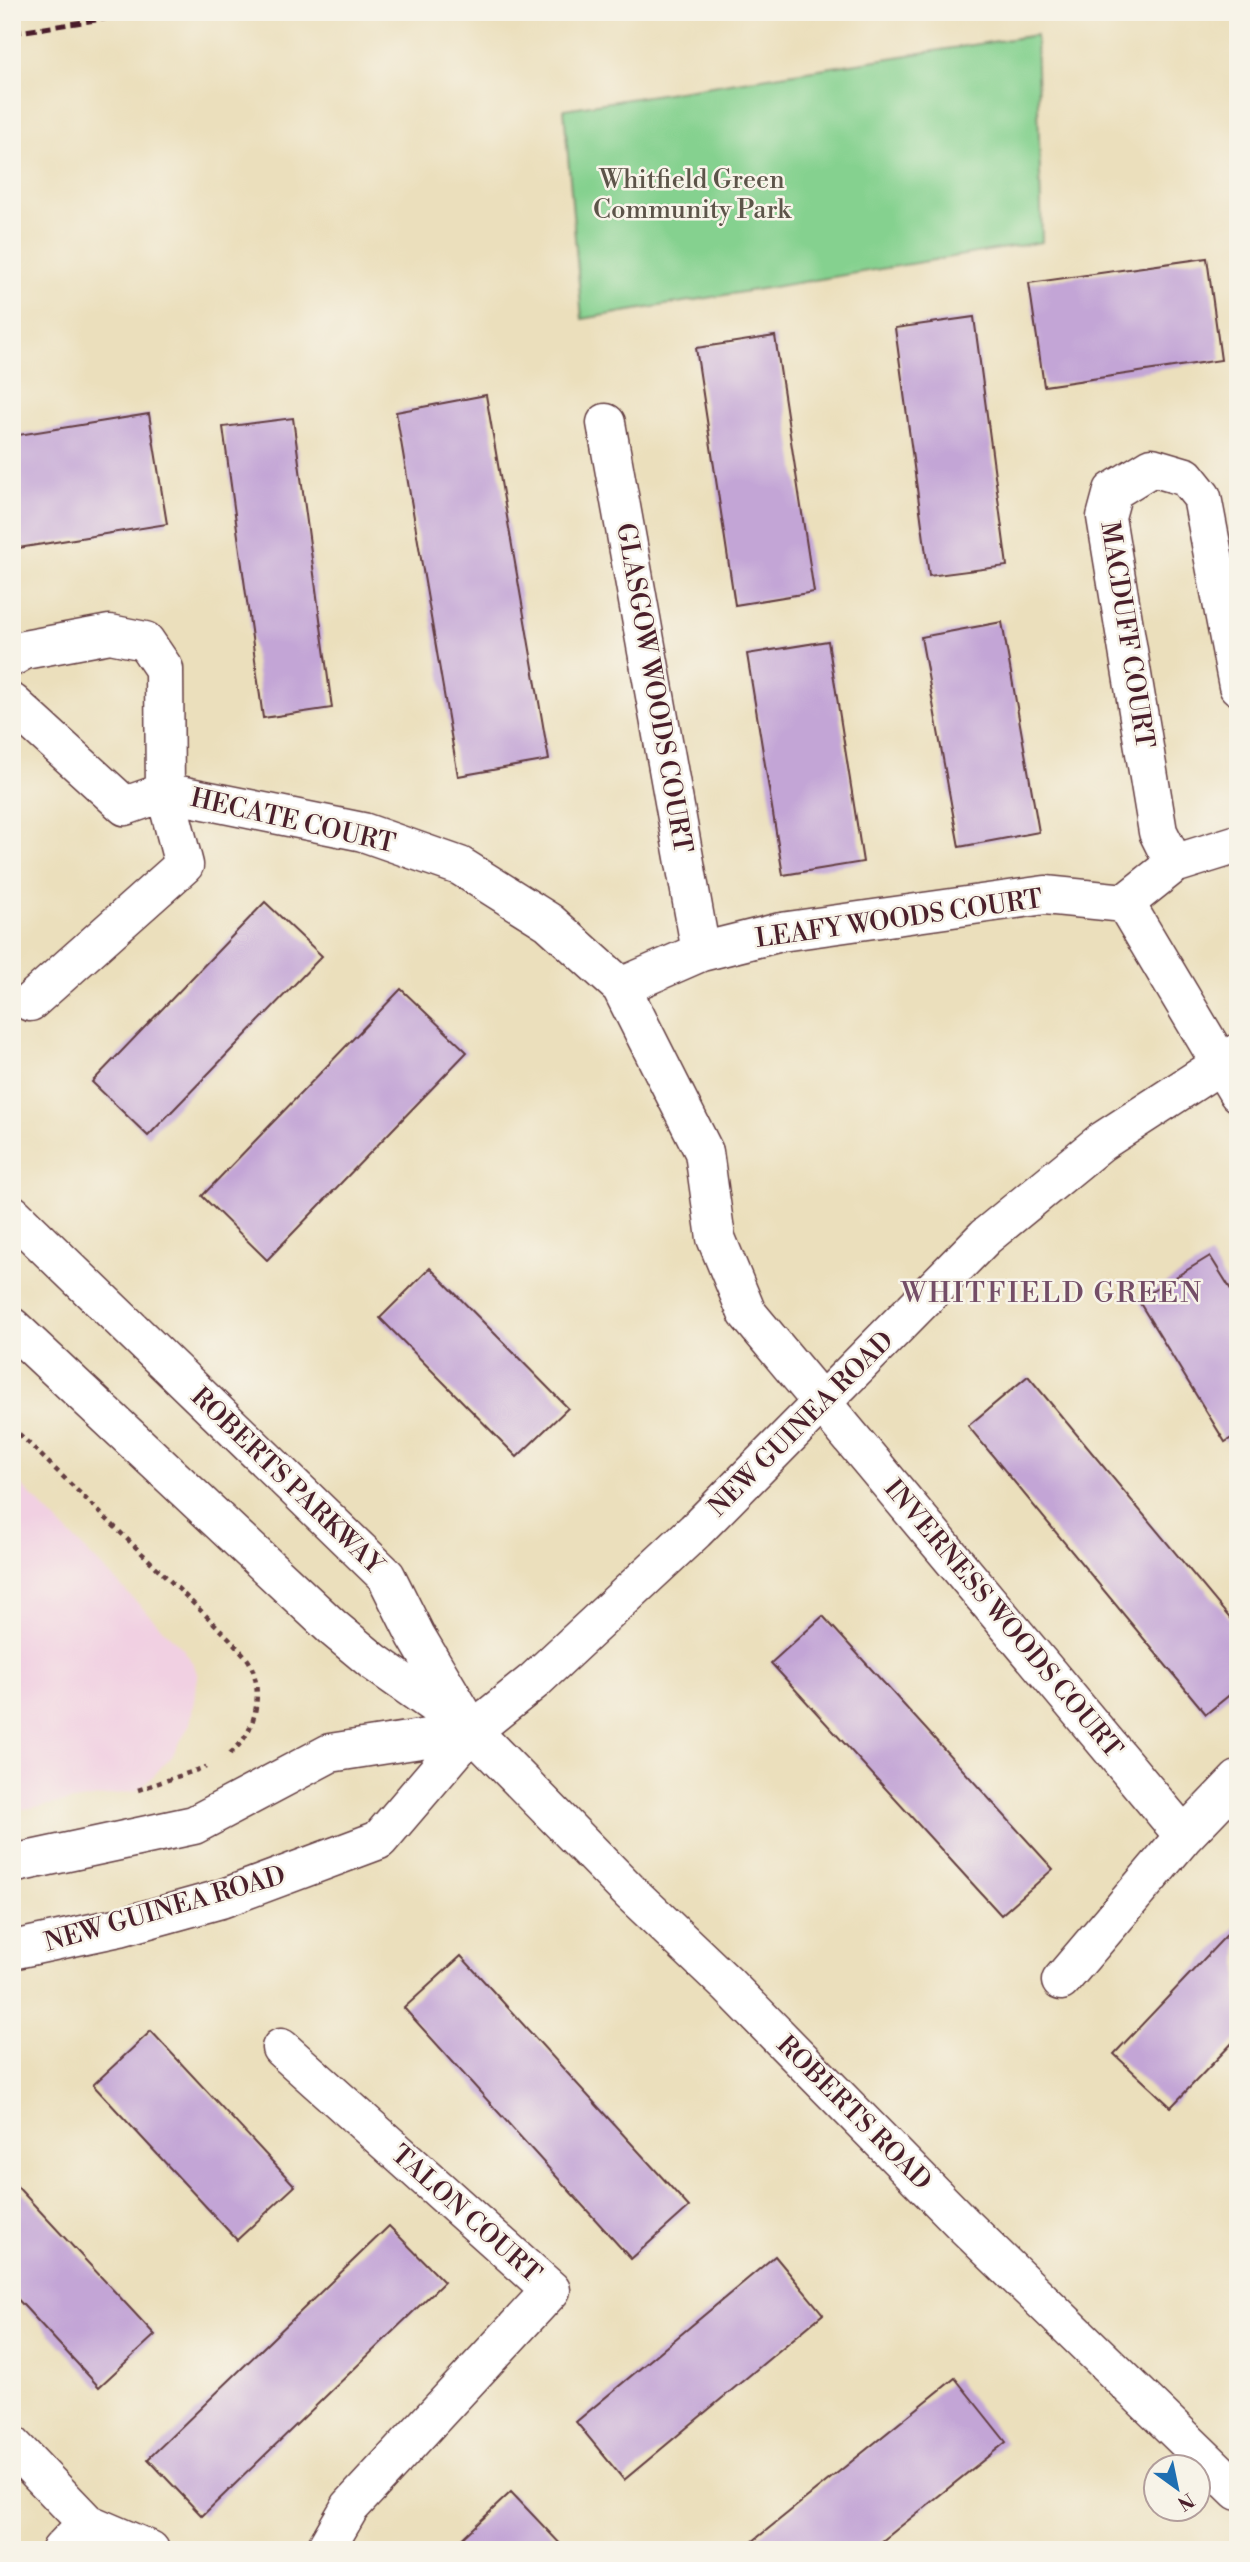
<svg xmlns="http://www.w3.org/2000/svg" width="1250" height="2562" viewBox="0 0 1250 2562" font-family="'Libre Bodoni',serif">
<rect width="100%" height="100%" fill="#f7f3e8"/>
<filter id="ink" filterUnits="userSpaceOnUse"><feTurbulence type="fractalNoise" baseFrequency=".0143" numOctaves="2"/><feDisplacementMap in="SourceGraphic" scale="14" xChannelSelector="R" yChannelSelector="G"/><feConvolveMatrix kernelMatrix="1 2 1 2 8 2 1 2 1" color-interpolation-filters="sRGB"/></filter>
<filter id="wash" filterUnits="userSpaceOnUse"><feTurbulence type="fractalNoise" baseFrequency=".00686" numOctaves="4" result="noise"/><feDisplacementMap in="SourceGraphic" scale="28" xChannelSelector="R" yChannelSelector="G"/><feGaussianBlur stdDeviation="1.57" result="paint"/><feColorMatrix in="noise" values="0 0 0 0 0 0 0 0 0 0 0 0 0 0 0 0 0 1.4 0 .05"/><feComposite in="paint" operator="in"/></filter>
<g filter="url(#wash)">
<rect width="100%" height="100%" fill="#ebdfbc"/>
<path fill="#f1d0e2" d="M12,1476l172,174 10,15 4,12 -8,47 -17,30 -25,28 -12,9 -124,20z"/>
<path fill="#85d18f" stroke="#68785d" stroke-width="2" d="M1036,35l6,207 -460,77 -18,-210z"/>
<g id="blocks">
<path fill="#c3a5d6" d="M1207,258l14,102 -177,26 -15,-103z
M974,317l33,249 -78,10 -34,-248z
M775,336l39,256 -79,13 -39,-257z
M486,395l63,365 -91,16 -62,-364z
M149,414l18,110 -155,25v-113z
M293,418l39,290 -69,10 -40,-291z
M1002,622l37,210 -80,15 -38,-210z
M828,641l35,221 -80,13 -36,-221z
M265,902l57,54 -174,180 -56,-54z
M401,989l66,63 -200,208 -65,-64z
M1210,1256l28,45v133l-13,8 -87,-142z
M430,1268l138,140 -51,49 -137,-139z
M1028,1376l210,252v60l-32,26 -238,-288z
M823,1616l230,253 -52,46 -230,-252z
M1238,1923v114l-67,70 -57,-53z
M461,1956l228,251 -58,52 -227,-251z
M151,2031l144,155 -58,54 -144,-155z
M12,2181l143,154 -56,52 -87,-94z
M389,2226l55,56 -242,234 -54,-57z
M775,2256l48,58 -199,166 -48,-58z
M955,2378l51,64 -135,108h-129z
M511,2492l55,58h-105l-5,-6z"/>
</g>
</g>
<g filter="url(#ink)">
<use href="#blocks" fill-opacity="0" stroke="#623c41" stroke-width="2"/>
<g fill="none" stroke-linecap="round" stroke-linejoin="round">
<defs>
<path id="minor" d="M606,423l95,529
M12,657l12,-7 86,-16 35,7 19,28 1,123 19,73 -154,137
M12,703l113,103 40,-14 198,40 97,34 89,56 72,65 10,20 73,145 12,86 31,75 437,523
M1174,864l-16,-32 -52,-315 7,-26 39,-24 34,10 16,20 36,189
M1125,903l49,-39 64,-20
M621,987l80,-35 80,-20 264,-37 80,8 113,190
M472,1731l62,-50 161,-150 290,-294 116,-95 137,-89
M1061,1981l123,-145 54,-56
M281,2048l270,242 -201,217 -25,43
M12,2445l75,78 63,27
M61,2550l26,-27"/>
<path id="major" d="M12,1214l374,362 30,60 50,84
M12,1327l320,300 42,35 98,69 159,162 97,92 237,241 273,265
M12,1864l182,-39 136,-72 142,-22
M12,1950l108,-23 101,-28 158,-59 93,-109"/>
</defs>
<use href="#minor" stroke="#623c41" stroke-width="41"/>
<use href="#major" stroke="#623c41" stroke-width="41"/>
<path stroke="#623c41" stroke-width="4.5" stroke-dasharray="5 5" stroke-linecap="butt" d="M12,1427l218,212c6,8 17,17 21,26 13,31 4,73 -25,91
M138,1790l68,-23"/>
<use href="#minor" stroke="#fff" stroke-width="38"/>
<use href="#major" stroke="#fff" stroke-width="38"/>
<path stroke="#4a1f2b" stroke-width="5" stroke-dasharray="10 5" stroke-linecap="butt" d="M12,33l136,-21"/>
</g>
</g>
<g text-anchor="middle" dominant-baseline="central" stroke-width="5" stroke-linejoin="round" paint-order="stroke">
<g font-size="26" fill="#5c5449" stroke="#f7f3e8">
<text x="692" y="180">Whitfield Green<tspan x="692" dy="30">Community Park</tspan></text>
</g>
<g font-size="26" fill="#4a1f2b" stroke="#f7f3e8">
<text transform="translate(1127 635) rotate(81)">MACDUFF COURT</text>
<text transform="translate(654 688) rotate(80)">GLASGOW WOODS COURT</text>
<text transform="translate(293 821) rotate(13)">HECATE COURT</text>
<text transform="translate(899 919) rotate(-8)">LEAFY WOODS COURT</text>
<text transform="translate(801 1424) rotate(-45)">NEW GUINEA ROAD</text>
<text transform="translate(287 1481) rotate(44)">ROBERTS PARKWAY</text>
<text transform="translate(1003 1619) rotate(50)">INVERNESS WOODS COURT</text>
<text transform="translate(165 1909) rotate(-16)">NEW GUINEA ROAD</text>
<text transform="translate(854 2113) rotate(45)">ROBERTS ROAD</text>
<text transform="translate(466 2214) rotate(42)">TALON COURT</text>
</g>
<g font-size="28" letter-spacing="2" fill="#744e67" stroke="#f7f3e8">
<text x="1052" y="1293">WHITFIELD GREEN</text>
</g>
</g>
<rect width="1250" height="2562" fill="none" stroke="#f7f3e8" stroke-width="42"/>
<g transform="translate(1177 2488) rotate(147)"><circle r="33" fill="#f7f3e8" stroke="#b29e9c" stroke-width="2"/>
<path d="M0-5L12 26L0 18L-12 26Z" fill="#1f6fb2"/>
<text y="-10" font-size="19" font-weight="bold" text-anchor="middle" fill="#4a1f2b">N</text>
</g>
</svg>
